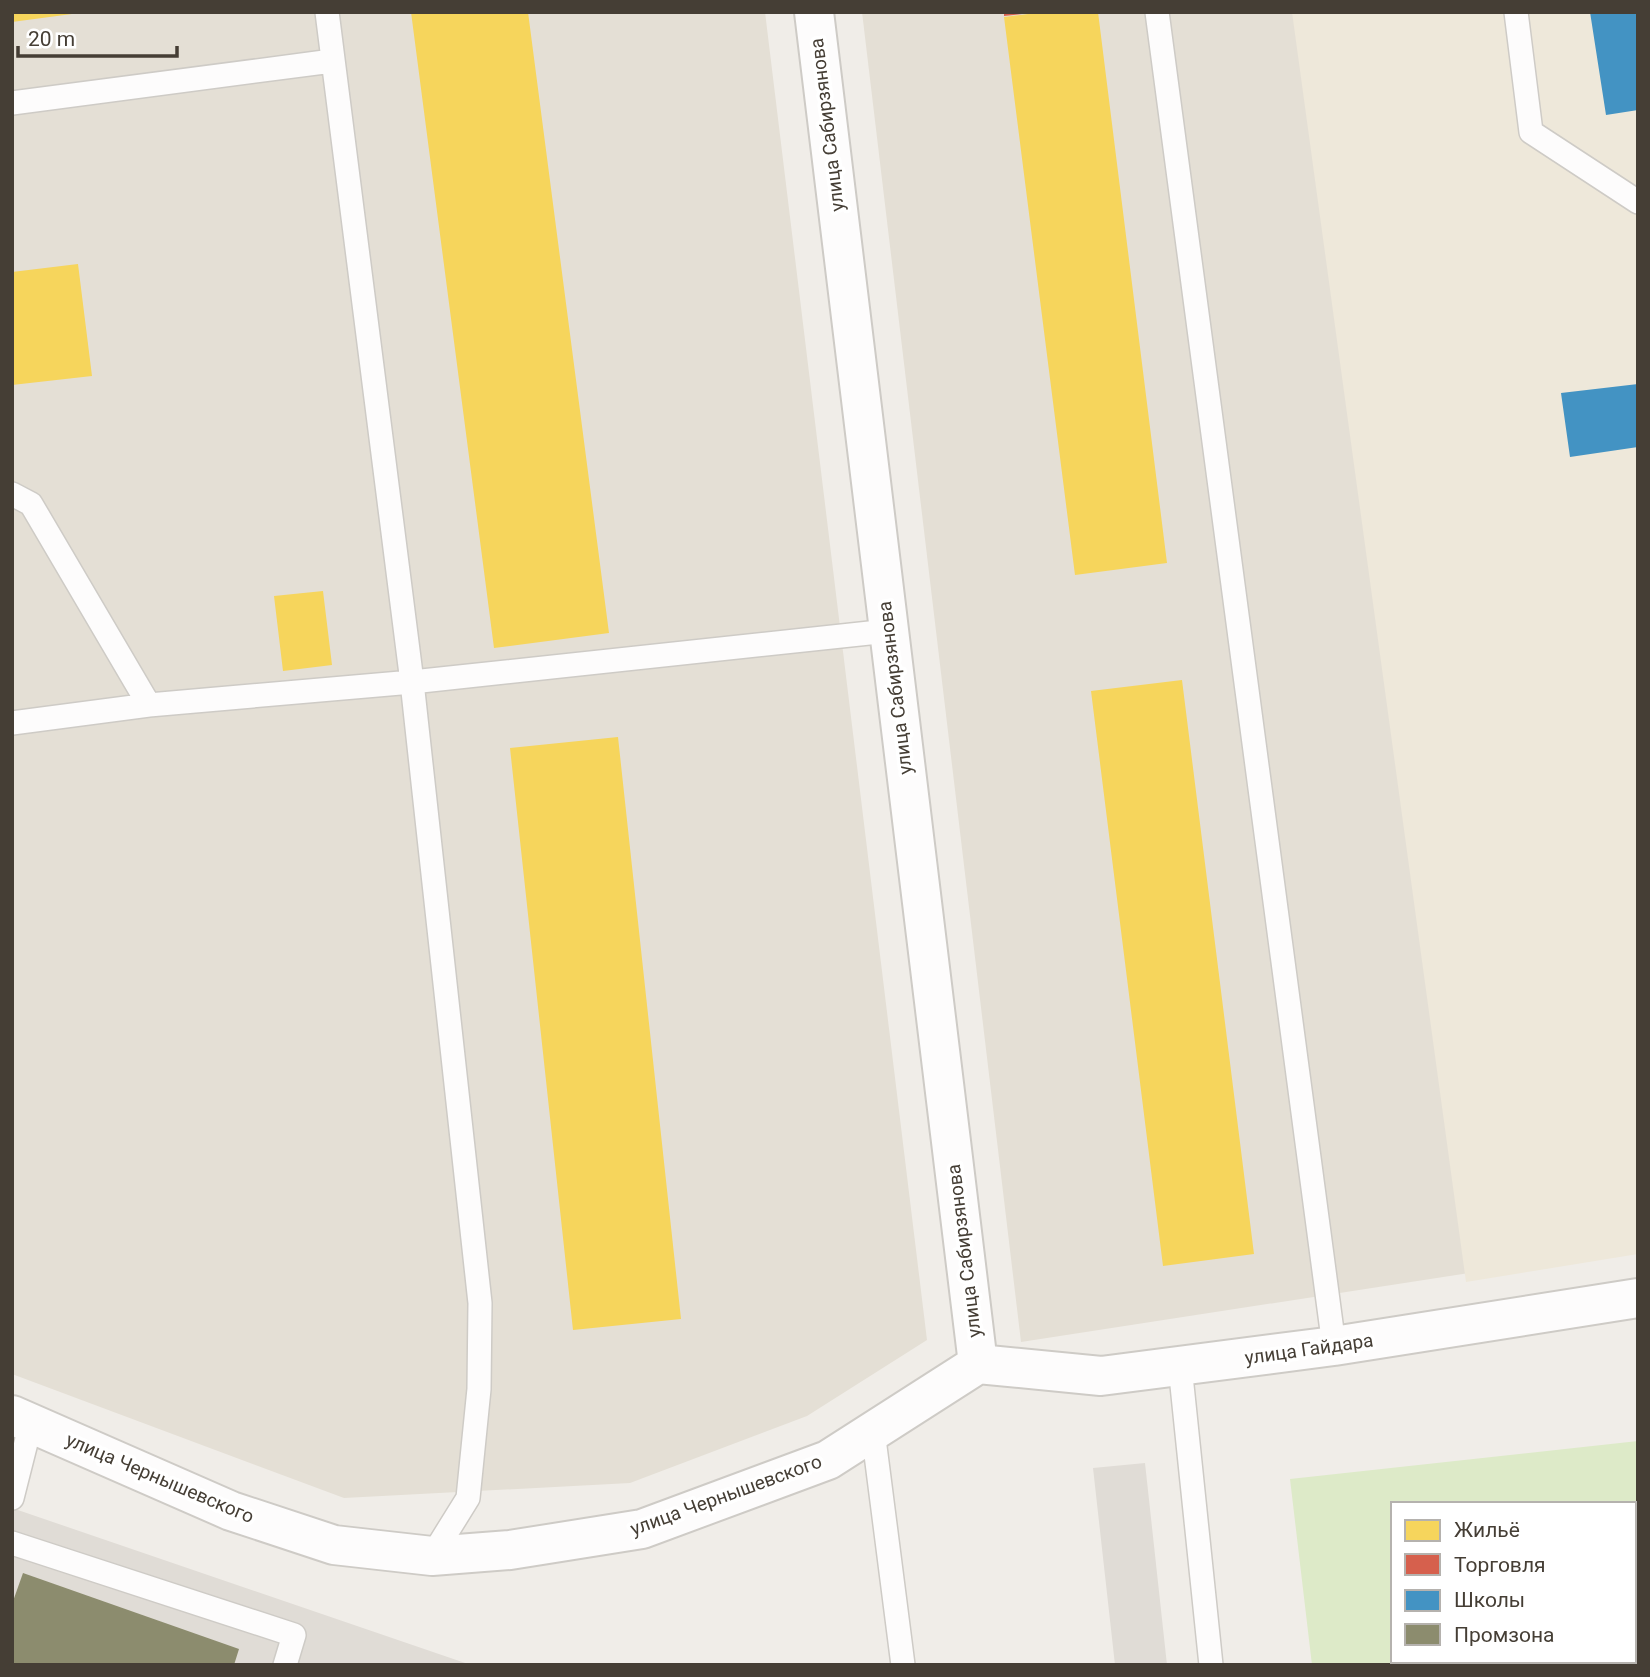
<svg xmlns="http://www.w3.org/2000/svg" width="1650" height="1677" viewBox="0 0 1650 1677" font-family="Roboto,sans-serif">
<rect width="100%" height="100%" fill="#f0ede8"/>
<path fill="#e4dfd5" d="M12,12h753l162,1328 -120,76 -177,67 -286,15 -332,-124z
M862,12h776v1235l-617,95z"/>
<path fill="#e0dcd6" d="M1145,1463l22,202h-52l-22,-197z
M12,1508l459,157h-459z"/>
<path fill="#eee8da" d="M1292,12h346v1242l-172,28z"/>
<path fill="#ddeac8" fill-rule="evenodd" d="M1638,1441v224h-326l-22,-186zM1393,1504h241v157h-241z"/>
<path fill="#f6d55c" d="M12,12h60v2l-60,8z
M411,12h117l81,621 -115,15z
M1044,12h54l69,551 -92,12 -71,-558z
M78,264l14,112 -80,9v-113z
M323,591l9,74 -49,6 -9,-75z
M1182,680l72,574 -91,12 -72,-575z
M618,737l63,582 -108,11 -63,-582z"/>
<path fill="#d6604d" d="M1004,12h18v2l-18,2z"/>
<path fill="#4393c3" d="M1590,12h48v98l-32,5z
M1638,384v63l-68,10 -9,-64z"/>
<path fill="#8c8c6e" d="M23,1573l216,76 -5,16h-222v-61z"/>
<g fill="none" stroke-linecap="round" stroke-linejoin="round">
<defs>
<path id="lane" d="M327,12l85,670 68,621 -1,86 -11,109 -36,58
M1157,12l177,1334
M1516,12l15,120 107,70
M12,103l320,-42
M12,494l19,10 118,201
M12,723l137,-18 263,-23 476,-51
M1180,1366l31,299
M873,1431l30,234
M12,1498l19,-75
M12,1543l282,92 -9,30"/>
<path id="street" d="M814,12l164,1352
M978,1364l123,12 233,-30 304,-48
M12,1415l219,96 103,34 98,11 78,-6 132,-21 186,-69 150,-96"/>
</defs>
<use href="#lane" stroke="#cecbc6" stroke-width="26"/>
<use href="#street" stroke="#cecbc6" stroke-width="42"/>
<use href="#lane" stroke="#fdfcfc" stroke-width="23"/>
<use href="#street" stroke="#fdfcfc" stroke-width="38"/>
</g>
<g text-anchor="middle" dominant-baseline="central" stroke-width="7" stroke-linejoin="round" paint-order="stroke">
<g font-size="19" fill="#453e35" stroke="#fff">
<text transform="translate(827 125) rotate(-97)">улица Сабирзянова</text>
<text transform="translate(895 688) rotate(-97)">улица Сабирзянова</text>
<text transform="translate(964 1251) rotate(-97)">улица Сабирзянова</text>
<text transform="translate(1309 1349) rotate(-8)">улица Гайдара</text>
<text transform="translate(160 1478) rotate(23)">улица Чернышевского</text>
<text transform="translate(726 1495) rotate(-20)">улица Чернышевского</text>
</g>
</g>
<rect width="1650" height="1677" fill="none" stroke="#453e35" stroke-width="28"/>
<rect x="1391" y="1502" width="245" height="161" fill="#ffffff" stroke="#b5b2ae" stroke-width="2"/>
<rect x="1405" y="1520" width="35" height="21" fill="#f6d55c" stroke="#b5b2ae" stroke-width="2"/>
<text x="1454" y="1537" font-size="21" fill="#453e35">Жильё</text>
<rect x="1405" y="1554" width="35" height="21" fill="#d6604d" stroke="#b5b2ae" stroke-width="2"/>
<text x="1454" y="1572" font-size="21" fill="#453e35">Торговля</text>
<rect x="1405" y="1590" width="35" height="21" fill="#4393c3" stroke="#b5b2ae" stroke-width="2"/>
<text x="1454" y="1607" font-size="21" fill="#453e35">Школы</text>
<rect x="1405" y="1624" width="35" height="21" fill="#8c8c6e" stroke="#b5b2ae" stroke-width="2"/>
<text x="1454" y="1642" font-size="21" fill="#453e35">Промзона</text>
<path d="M18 46v10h159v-10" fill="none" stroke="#453e35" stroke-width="3.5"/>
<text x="28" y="46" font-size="21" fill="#453e35" stroke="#ffffff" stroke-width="5" paint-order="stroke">20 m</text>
</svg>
